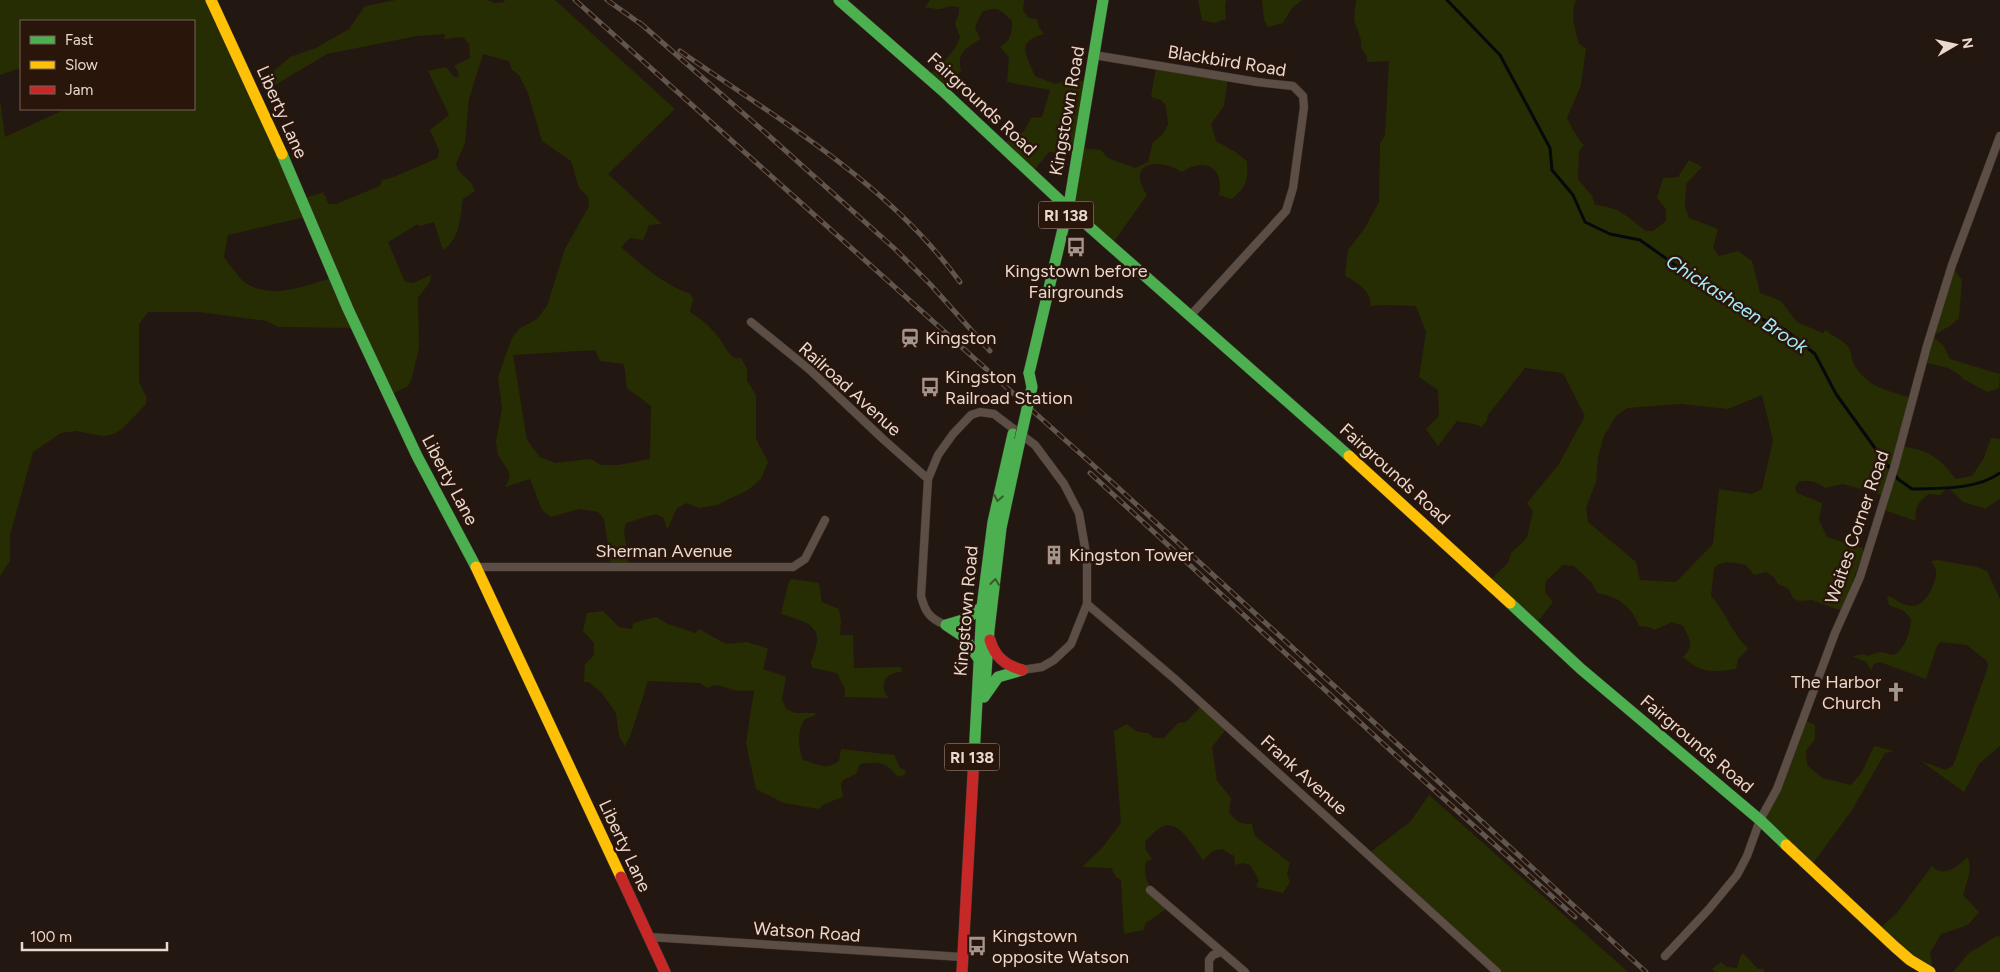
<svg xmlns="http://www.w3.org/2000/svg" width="2000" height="972" viewBox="0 0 2000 972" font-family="Figtree,sans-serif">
<rect width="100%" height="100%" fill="#231711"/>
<path fill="#272d02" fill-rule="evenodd" d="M0,0h211l93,198 20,-6 -1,3h3l1,6 2,3h7l44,-18 2,-6 12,-3 44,-19 1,-8 -9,-20 19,-15 -21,-44 18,-4 8,10h5l-2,-8 -3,-3 16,-8 -1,-14 -6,-7 -19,2 1,-5 -28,2 -90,18 -52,31 -7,-9 22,-19 26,-9 33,-19 16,-23 31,-6h91l8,3 9,-1 1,-2h50l120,109 -67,65 54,50 -13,1 -6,15 -13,-2 -9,9c21,18 44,39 70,47l2,5 -3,13c11,7 22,16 30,27 4,5 5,11 11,16 3,3 6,4 10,3l6,11v12l9,14v44l12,23 -7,17 -13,11 -31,15 -18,3 -12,-5 -10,5 -9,20 -2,-1 -2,-9 -8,-4 -30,9 -2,8 5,34h-18l-7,-46 -6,-7 -19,-3 -28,8 -9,-7 -12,-31 -25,8 5,-10 -2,-7 -10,-15 -2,-13 6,-34 -4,-31 14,-39 7,-9 18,-10 10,-13 18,-57 24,-43 -1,-9 -9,-9 -8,-27 -29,-20 -14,-48 -9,-18 -7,-5 -3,-9 -26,-7 -14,45 -4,44 -9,21 2,6 14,14 3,7 -12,8c-3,18 -3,41 -20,51l-9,-28 -14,4 -2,-2 -30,18 17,40 8,1 18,-8 -1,7 -12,16 1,50 -8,33 -3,5 -18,9 -34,-67 -78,-1 -11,-6 -68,-9h-51l-9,12v58l8,16 -1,6 -24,25 -8,5 -11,2 -27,-5 -15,2 -28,19 -23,83v26l-10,15v-476l5,37 61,-28h128v-88h-173v47l-21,7zM309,216l26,61c-29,8 -68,26 -94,2 -6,-7 -12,-15 -17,-22l4,-22zM595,350l5,11 24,3 3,24 24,18 -1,53 -32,6h-17l-10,-6 -36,4 -15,-6 -13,-17 -14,-85z
M930,0h94l-1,10 6,8 8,1 2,8 5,7c-29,8 -18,20 -9,42l20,8 12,-4 17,1 -6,67 23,2 7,8 27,10 13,-6 5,-20 10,-8 5,-10 -2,-18 -5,-6 -10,-3 5,-30 72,10 -4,29 -13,18 5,17 18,10 13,10c1,20 0,25 -15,38l-13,-4c6,-28 -15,-38 -37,-23 -24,-15 -57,-10 -35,23l-35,49 -40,-34 4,-56 -27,-2 -16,20 -28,-30 19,-11 7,-13 11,-1 8,-27 -43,-8 2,-25 -9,-10c11,-6 12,-14 12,-26 -12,-11 -14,-16 -30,-9l-7,15 5,12c-14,10 -23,12 -19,32l-15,16 -17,-11c13,-16 23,-17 31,-39l-5,-13 4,-11v-6c-11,-2 -9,0 -19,2 -7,1 -10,-3 -16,0z
M1198,0h28l-1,6 1,13 -12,4 -12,-3z
M1262,0h40l-10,8 -9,15 -15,4 -4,-7z
M1356,0h220c-6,14 -1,30 3,44l7,4 -5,37 -14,33c4,8 11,22 17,27l-5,6 -1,28 14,17 3,9c26,3 31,11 51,26h7l13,-10v-12l-9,-11 6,-20 15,-1 11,-17 13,7 -16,17 -1,23 4,11 29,11 -5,19 6,8 19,-5 14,10 8,32 21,8 16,21 26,11 3,-3c6,7 20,10 24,20 2,3 1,8 3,12 12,25 34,28 58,36l-10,48c30,5 36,10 55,33l16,-3 12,-18 7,-20 9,1v60l-13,8v2l-24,-7 -15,-15 -8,8 -11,-1c-11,8 -15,14 -13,27l-38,-13 3,-12 -2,-2 -36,-10 -18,4c-9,-6 -16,-9 -26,-6l-4,6 2,5 25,10 -3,17 8,17 36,11v5l-21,58 -30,-11 -13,1 -6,-3 -5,-10 -10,-4 -4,-7 -8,-5 -12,3 -8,-10c-13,-2 -22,-6 -32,3l-3,28c14,15 21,37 37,53l-10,10 -2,10c-25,3 -34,5 -53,-12 12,-12 7,-17 0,-31l-11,-4 -17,8 -6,-3 -10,-1c-7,-19 -21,-30 -42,-33l-5,-10 -18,-17 -11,-1 -17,16 -1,11 8,10 -17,22 -47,-43 19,-18 3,-10 16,-15 6,-27 -6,-8 32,-39 26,-48 -22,-43 -38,-5 -37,47 -1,5 -5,7c-7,-4 -17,-4 -25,-6l-19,25 -12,-17 13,-13 -1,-26 -19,-13 7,-45 -10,-26 -31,-1 -15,1c4,-13 -14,-25 -25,-30l3,-26 17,-22 14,-26 1,-58 5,-9 4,-74 -22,1v-6l-6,-8v-8l-7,-20zM1762,395l11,45 -11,49 -10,5 -33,-5 -6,55 -37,38 -36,-2 -4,-18 -48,-40 -2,-14 10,-26 2,-25 6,-21 12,-20 11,-8 54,-4 47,5z
M1953,268l9,12 -3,38 -9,8 -18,10 11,9 7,14 50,15 -1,14 -11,4 -25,-13 -3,-4 -12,-7 -24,-6z
M1938,560l39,7 10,4 13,28v147l-21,18 -15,28 -43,-31 24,9 8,-4 35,-99 -1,-6 -20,-16 -26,-3 -4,4 -11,33 -46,-17 -6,2 -3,6 -5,-8 -14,-6 13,-2 2,2 13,-4 14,3c12,-7 16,-23 17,-36l-7,-8 -15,-6 -2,-8 2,-1c8,4 16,11 25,10 12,-1 23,-24 22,-34 0,-4 -3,-8 -5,-11z
M792,579l27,4 3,19 17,7 2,12 -1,14h13l1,33 47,-1 1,5c-16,0 -24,12 -14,26l-43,-1v-8l-8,-16 -24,-5 -3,-6 2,-2c2,-7 6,-17 5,-24 -1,-13 -26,-19 -36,-22l8,-33z
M603,611l16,16 13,2 1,-6 23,-6 12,7 27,9 4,-4 27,15 21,-2 19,6 2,1 -5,20 23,8 -4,22 4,10 9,4h19l2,2c-5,2 -12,3 -14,9 -5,10 -3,26 1,36 14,4 23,11 36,1l2,-12 53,6 6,13 6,3 -2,4 -6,2c-11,-15 -20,-16 -38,-13l-4,10 -13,6 -2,5 2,12 -19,7 -5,5 -35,-6 -28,-14 -10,-46 8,-52c-7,-1 -17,1 -24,-2 -11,-3 -12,-6 -23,-1l-7,-5 -52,-2 -18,56 -5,9 -6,-10 -3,-23 -15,-21 -12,-10h-5l1,-18 9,-9v-12l-11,-12 4,-18z
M1200,707l27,21 -15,19 5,34 14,17 -2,15c8,9 11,11 23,11l3,12 35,27 -3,10 3,9 -7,11 -27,-6 3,-7 -9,-15 -7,-2 -8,2 -1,-9 -12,-7 -9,2 -10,9c-10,-13 -25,-44 -43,-32 -6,3 -10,9 -15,13l1,9 6,9 -6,3c-5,21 11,31 20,47l-20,14 -3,7 -19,4 -3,-54 -5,-3 -5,-9 -29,-1 20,-19 19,-25 -7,-92 13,-7c7,7 12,9 21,9l6,5h10l14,-15 8,-1z
M1804,720l11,5v14l-9,12 1,14 15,13 29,7 11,-13 12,-26 20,5 -9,2 -33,57 -41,56 -50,-46z
M1429,795l199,177h-130l-129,-119 41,-31z
M1967,857c7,10 -1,26 -4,38l16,17 -11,13 -27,9 -11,19 3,19 -54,-43 17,-15 36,-48c11,13 27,0 35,-9z
M1997,936l3,1v35h-47l16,-19z
M1743,953l15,16h5l2,3h-50l-3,-3 9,-7 6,5 10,1 4,-13z"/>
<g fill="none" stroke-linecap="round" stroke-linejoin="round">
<path stroke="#04090b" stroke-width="3" d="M1447,0l53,55 50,93 2,22 21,25 12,27 25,12 30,6 93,66 51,23 31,25 21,40 49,68 13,17 14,10c29,-1 64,1 88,-16"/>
<defs>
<path id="street" d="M1094,55l163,27 36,4 10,10 1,11 -11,81 -7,23 -95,104
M751,322l59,48 73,69 45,40
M476,567h317l12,-8 20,-39
M1087,604l89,76 321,292
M946,625c-16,-6 -21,-13 -25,-29l7,-117 10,-24 15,-21 18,-19 9,-3 14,2 41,31 29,39 15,29 8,46v45l-16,40 -17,16 -12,7 -20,3
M1150,890l95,82
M649,937l313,20
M1665,956l44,-47 28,-34 10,-19 13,-36 17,-31 58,-156 25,-56 35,-112 32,-119 25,-81 48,-129
M1209,972v-12l4,-5 8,-3"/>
<path id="fast" d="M839,0l104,91 125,117 281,248
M282,154l66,155 69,147 59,111
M1029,373l41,-174 33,-199
M1510,603l71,66 179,151 26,25
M946,625l18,12 14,21
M946,625l20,-6 16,-12
M985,687l4,-57 12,-102 19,-88
M984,697l14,-20 24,-7
M974,757l8,-150 11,-85 20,-88"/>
<path id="slow" d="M211,0l71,154
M1349,456l161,147
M476,567l145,310
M1786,845l109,102 15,13 20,12"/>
<path id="jam" d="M990,640c5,17 15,25 32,30
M621,877l44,95
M962,972l12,-215"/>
</defs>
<use href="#street" stroke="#3d332e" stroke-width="9"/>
<use href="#fast" stroke="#3d332e" stroke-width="12"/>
<use href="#slow" stroke="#3d332e" stroke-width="12"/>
<use href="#jam" stroke="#3d332e" stroke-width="12"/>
<use href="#street" stroke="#5c4e44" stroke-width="8"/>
<use href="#fast" stroke="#4caf50" stroke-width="11"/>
<use href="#slow" stroke="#ffc107" stroke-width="11"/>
<use href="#jam" stroke="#c62828" stroke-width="11"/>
<defs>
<path id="rail" d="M575,0l537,482 534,490
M607,0l38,27
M640,23l128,112 127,114 35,35 60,67
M680,51c99,69 208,132 280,231
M1090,473l313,289 172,155"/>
</defs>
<use href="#rail" stroke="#61564e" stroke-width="5"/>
<use href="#rail" stroke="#2a150a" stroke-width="3" stroke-dasharray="9" stroke-linecap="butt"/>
<defs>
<path id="fast-bridge" d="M1020,440l12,-53 -3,-14"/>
</defs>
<use href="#fast-bridge" stroke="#3d332e" stroke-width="12" stroke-linecap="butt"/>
<use href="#fast-bridge" stroke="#4caf50" stroke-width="11"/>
</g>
<defs><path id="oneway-chevron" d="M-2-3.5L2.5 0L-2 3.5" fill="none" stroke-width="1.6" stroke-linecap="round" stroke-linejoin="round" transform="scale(1.25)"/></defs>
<g stroke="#395a2a">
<use href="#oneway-chevron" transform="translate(998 498) rotate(101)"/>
<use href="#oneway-chevron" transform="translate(995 582) rotate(-83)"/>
</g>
<defs>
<symbol id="bus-bare" viewBox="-9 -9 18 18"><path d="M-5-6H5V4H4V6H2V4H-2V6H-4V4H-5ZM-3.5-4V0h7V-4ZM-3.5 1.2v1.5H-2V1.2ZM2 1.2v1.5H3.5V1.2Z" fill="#a3958e" stroke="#2a150a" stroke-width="2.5" paint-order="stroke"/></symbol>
<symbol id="station-bare" viewBox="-9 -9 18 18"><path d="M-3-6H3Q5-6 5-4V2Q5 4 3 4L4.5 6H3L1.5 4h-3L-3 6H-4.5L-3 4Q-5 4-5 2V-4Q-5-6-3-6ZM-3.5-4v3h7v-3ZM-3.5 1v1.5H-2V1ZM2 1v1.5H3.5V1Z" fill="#a3958e" stroke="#2a150a" stroke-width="2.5" paint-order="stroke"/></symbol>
<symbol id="building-bare" viewBox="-9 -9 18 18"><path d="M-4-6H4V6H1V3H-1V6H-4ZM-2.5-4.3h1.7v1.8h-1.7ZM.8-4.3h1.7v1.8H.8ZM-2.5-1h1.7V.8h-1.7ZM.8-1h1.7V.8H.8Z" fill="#a3958e" stroke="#2a150a" stroke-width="2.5" paint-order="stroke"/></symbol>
<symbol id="church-bare" viewBox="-9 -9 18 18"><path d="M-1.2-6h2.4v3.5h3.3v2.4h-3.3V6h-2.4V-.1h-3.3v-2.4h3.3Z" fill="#a3958e" stroke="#2a150a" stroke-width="2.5" paint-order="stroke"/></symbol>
</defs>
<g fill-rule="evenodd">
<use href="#bus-bare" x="1062" y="233" width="28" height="28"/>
<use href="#station-bare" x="896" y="324" width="28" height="28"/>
<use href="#bus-bare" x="916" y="373" width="28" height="28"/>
<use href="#building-bare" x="1040" y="541" width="28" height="28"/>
<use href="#church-bare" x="1882" y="678" width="28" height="28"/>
<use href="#bus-bare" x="963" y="932" width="28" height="28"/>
</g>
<g text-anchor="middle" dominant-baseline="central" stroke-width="5" stroke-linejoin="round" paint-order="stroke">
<g fill="#2a150a" stroke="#af9e95" stroke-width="1">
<rect x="1038.5" y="201.5" width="55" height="27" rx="4"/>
<rect x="944.5" y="743.5" width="55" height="27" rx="4"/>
</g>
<g font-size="16" font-weight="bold" fill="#e8d9d1">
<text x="1066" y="215">RI 138</text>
<text x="972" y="757">RI 138</text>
</g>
<g font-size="18" fill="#e8d9d1" stroke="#2a150a">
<text transform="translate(1227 61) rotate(9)">Blackbird Road</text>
<text transform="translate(982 104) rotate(43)">Fairgrounds Road</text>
<text transform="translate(1067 111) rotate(-80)">Kingstown Road</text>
<text transform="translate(282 112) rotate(66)">Liberty Lane</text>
<text transform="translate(850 389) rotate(42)">Railroad Avenue</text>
<text transform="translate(1395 474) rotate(42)">Fairgrounds Road</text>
<text transform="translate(450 480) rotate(62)">Liberty Lane</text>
<text transform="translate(1857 527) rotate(-71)">Waites Corner Road</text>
<text x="664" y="551">Sherman Avenue</text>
<text transform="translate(966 611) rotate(-85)">Kingstown Road</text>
<text transform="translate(1697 744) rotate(40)">Fairgrounds Road</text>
<text transform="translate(1304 775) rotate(42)">Frank Avenue</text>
<text transform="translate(625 846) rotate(65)">Liberty Lane</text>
<text transform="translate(807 932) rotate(4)">Watson Road</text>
</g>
<g font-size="18" fill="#e8d9d1" stroke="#2a150a" text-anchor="start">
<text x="1076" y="271" text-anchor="middle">Kingstown before<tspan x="1076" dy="21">Fairgrounds</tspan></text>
<text x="925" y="338">Kingston</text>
<text x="945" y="377">Kingston<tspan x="945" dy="21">Railroad Station</tspan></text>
<text x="1069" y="555">Kingston Tower</text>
<text x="1881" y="682" text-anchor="end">The Harbor<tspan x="1881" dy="21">Church</tspan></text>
<text x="992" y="936">Kingstown<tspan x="992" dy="21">opposite Watson</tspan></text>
</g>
<g font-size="19" font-style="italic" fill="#a3ecfa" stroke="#2a150a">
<text transform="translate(1737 304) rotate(33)">Chickasheen Brook</text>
</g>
</g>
<rect x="20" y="20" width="175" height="90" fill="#2a150a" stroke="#76635a"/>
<rect x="30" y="36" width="25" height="8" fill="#4caf50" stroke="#76635a"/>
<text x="65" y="45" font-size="15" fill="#e8d9d1">Fast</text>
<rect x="30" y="61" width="25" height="8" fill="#ffc107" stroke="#76635a"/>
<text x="65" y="70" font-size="15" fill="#e8d9d1">Slow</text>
<rect x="30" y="86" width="25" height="8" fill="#c62828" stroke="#76635a"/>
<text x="65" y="95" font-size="15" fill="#e8d9d1">Jam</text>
<g transform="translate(1955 45) rotate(81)" stroke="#2a150a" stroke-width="4" paint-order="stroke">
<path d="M0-4L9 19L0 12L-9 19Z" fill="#e8d9d1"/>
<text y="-8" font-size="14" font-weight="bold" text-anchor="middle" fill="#e8d9d1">N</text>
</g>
<path d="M22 942v8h145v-8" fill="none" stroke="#e8d9d1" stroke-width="2.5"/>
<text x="30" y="942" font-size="15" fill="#e8d9d1" stroke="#2a150a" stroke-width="4" paint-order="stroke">100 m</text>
</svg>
